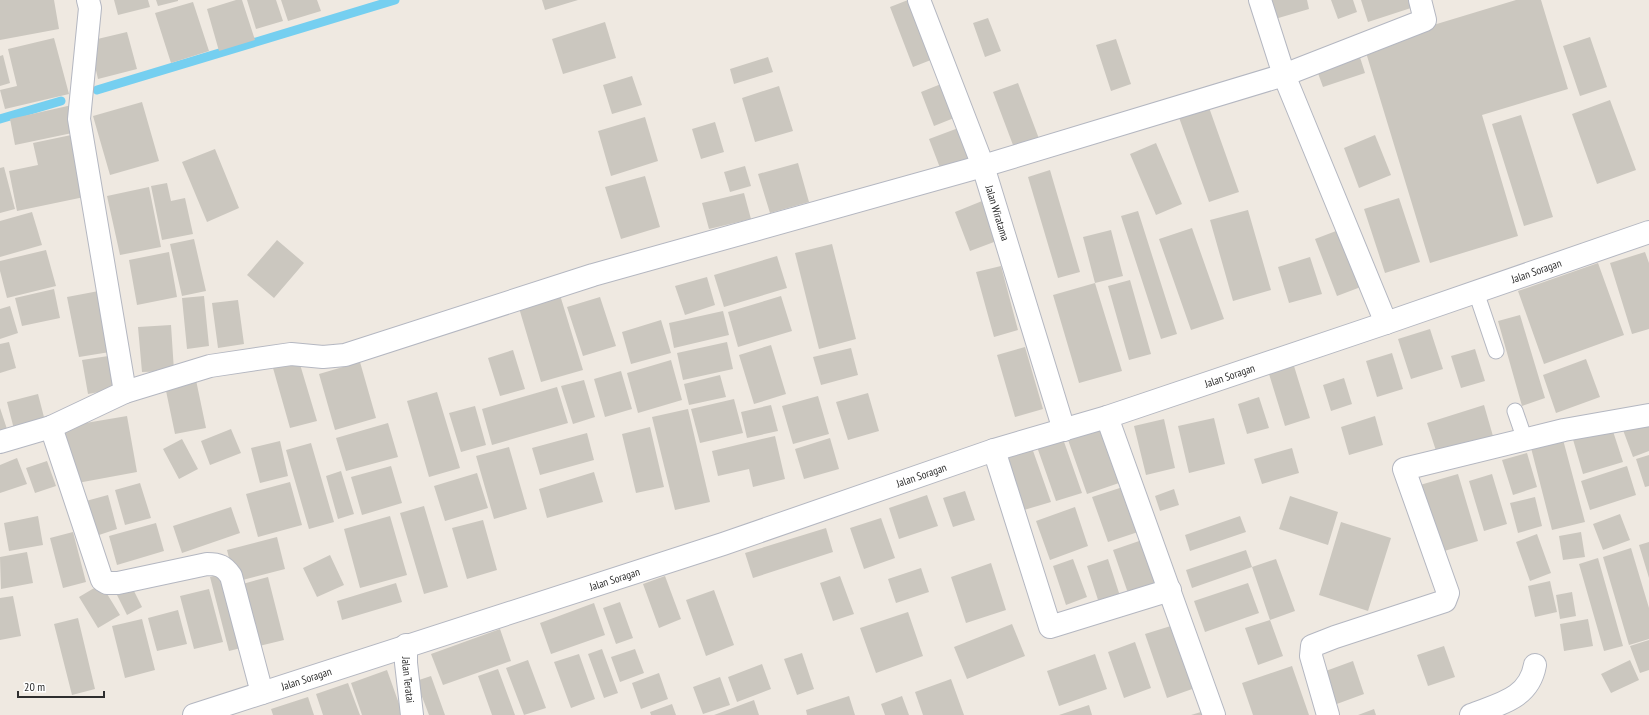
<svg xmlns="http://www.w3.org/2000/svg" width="1649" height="715" viewBox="0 0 1649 715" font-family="'PT Sans Narrow',sans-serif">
<rect width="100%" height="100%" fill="#efe9e1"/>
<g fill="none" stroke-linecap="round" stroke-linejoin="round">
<path stroke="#75cff0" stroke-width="9" d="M97,90l298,-90
M0,119l61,-18"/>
</g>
<path fill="#cbc7bf" d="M0,0h54l5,29 -59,11z
M114,0h34l2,7 -32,8z
M156,0h22v1l-20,5z
M236,0h6l13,40 -36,11 -12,-42z
M247,0h29l7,21 -27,8z
M281,0h36l4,11 -33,10z
M542,0h36l-33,10z
M908,0h6l22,58 -23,9 -23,-60z
M1269,0h38l2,9 -34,10z
M1331,0h22l4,12 -19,7z
M1361,0h51l2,7 -46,15z
M1516,0h25l27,89 -86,26 36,121 -88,27 -66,-217z
M193,2l16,49 -38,12 -16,-50z
M988,18l13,33 -16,6 -12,-34z
M605,22l11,36 -53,16 -11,-35z
M127,32l10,37 -39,10 -9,-38z
M1590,37l17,50 -27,9 -17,-50z
M54,38l15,56 -64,15 -5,-19 17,-4 -9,-37z
M1116,39l15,45 -20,7 -15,-46z
M1358,51l7,22 -42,14 -8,-22z
M3,55l7,28 -10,3v-30z
M768,57l5,15 -39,12 -4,-15z
M632,76l10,29 -30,9 -9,-29z
M946,82l13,34 -25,10 -13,-34z
M1018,83l23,61 -25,9 -23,-61z
M779,86l14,45 -38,11 -13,-44z
M1206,99l33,93 -30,10 -33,-93z
M1610,100l26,70 -39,14 -25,-70z
M142,102l17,59 -49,14 -17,-59z
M72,105l5,27 -62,13 -5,-26z
M1521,115l32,102 -29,9 -32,-102z
M645,117l13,44 -47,15 -13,-45z
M715,122l9,30 -23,7 -9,-30z
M961,127l13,34 -32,12 -13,-34z
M76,134l13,62 -72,15 -8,-40 29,-6 -5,-22z
M1375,135l16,40 -32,13 -15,-40z
M1156,143l26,61 -26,11 -26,-61z
M215,149l24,59 -32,14 -25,-60z
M798,163l11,39 -39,11 -12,-39z
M745,166l6,20 -21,6 -6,-20z
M4,167l11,42 -15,4v-45z
M1050,170l30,102 -22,6 -30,-101z
M645,176l15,51 -39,12 -16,-52z
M167,183l4,18 14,-3 8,36 -31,6 -11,-54z
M149,187l12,60 -41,8 -13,-59z
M744,193l7,26 -42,10 -7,-26z
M1399,198l21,64 -35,11 -21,-64z
M987,199l15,40 -32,12 -15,-39z
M1248,210l23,80 -38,11 -23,-81z
M1138,211l39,123 -16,5 -40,-123z
M32,212l10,33 -42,12v-36z
M1192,228l32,91 -33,11 -32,-91z
M1344,228l22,57 -29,11 -22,-57z
M1111,230l12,46 -28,7 -12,-46z
M194,239l12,52 -24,5 -12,-52z
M277,240l27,23 -30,35 -27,-23z
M832,244l24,95 -37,10 -24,-96z
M46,250l10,36 -49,12 -7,-27v-10z
M169,252l8,45 -40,8 -8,-45z
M1645,252l4,11v66l-17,5 -22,-71z
M777,256l10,32 -63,19 -10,-32z
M1310,257l12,37 -33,9 -11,-36z
M1598,263l26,72 -80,29 -26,-73z
M1001,266l17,64 -24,7 -18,-65z
M707,277l8,28 -30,10 -10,-29z
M1130,280l21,74 -22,6 -21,-74z
M1095,283l27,88 -43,12 -26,-88z
M54,289l6,29 -38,8 -7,-28z
M104,290l12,61 -37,6 -12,-60z
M560,295l23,75 -42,12 -22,-74z
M204,296l5,50 -22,3 -5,-51z
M781,296l11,35 -54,16 -10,-35z
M600,297l16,49 -33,10 -16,-49z
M238,300l6,44 -26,4 -6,-45z
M10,306l8,27 -18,6v-30z
M723,311l6,24 -55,13 -5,-25z
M1520,315l25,83 -23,8 -24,-85z
M661,320l10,33 -40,11 -9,-32z
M171,325l3,46 -32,1 -4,-45z
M1430,329l13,40 -32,10 -13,-40z
M9,342l7,26 -16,5v-29z
M727,342l6,27 -50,11 -6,-27z
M771,345l15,49 -32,10 -15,-49z
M1025,347l18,62 -28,8 -18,-62z
M851,348l7,27 -37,10 -8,-28z
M1475,349l10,32 -24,7 -10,-32z
M513,350l12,39 -25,7 -12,-38z
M1392,353l11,36 -26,8 -11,-36z
M115,355l6,33 -33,6 -6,-34z
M1586,359l14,38 -44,16 -13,-38z
M671,360l11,40 -44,13 -11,-40z
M299,361l18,60 -27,7 -17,-60z
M360,362l16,56 -41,12 -16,-56z
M1294,366l16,52 -25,8 -16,-52z
M621,371l11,38 -27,8 -11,-38z
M720,375l6,22 -37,8 -5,-21z
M1344,378l8,26 -21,7 -8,-26z
M196,380l10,48 -31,6 -10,-48z
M584,380l11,37 -22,7 -12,-38z
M557,387l11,36 -76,22 -10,-36z
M437,392l23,76 -31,9 -22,-76z
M868,393l11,38 -31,9 -12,-38z
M38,394l8,31 -31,8 -8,-31z
M818,396l11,38 -36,10 -11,-38z
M1259,397l10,31 -22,6 -9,-30z
M734,399l9,34 -43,10 -9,-34z
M771,405l7,26 -31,7 -6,-26z
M1484,405l11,38 -56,17 -12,-37z
M475,406l11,39 -25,7 -12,-39z
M0,408l9,27 -9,2z
M688,409l22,93 -35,8 -23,-93z
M127,416l10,56 -65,12 -10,-57z
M1375,416l8,29 -34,10 -8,-28z
M1214,418l11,46 -36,9 -11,-47z
M1164,419l11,49 -29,7 -12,-49z
M1649,420v31l-16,6 -10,-27z
M388,423l10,34 -52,14 -10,-33z
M1611,425l12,37 -40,12 -11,-38z
M1100,426l19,57 -32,11 -20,-57z
M650,427l14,60 -28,6 -14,-59z
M231,429l10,24 -31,12 -9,-24z
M1561,432l24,90 -33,8 -23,-90z
M587,433l7,27 -54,15 -8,-27z
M775,436l10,43 -32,8 -4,-18 -31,7 -6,-25z
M1062,436l20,57 -26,8 -20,-57z
M830,438l9,31 -35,10 -9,-30z
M182,439l16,30 -19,10 -16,-30z
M280,441l8,35 -28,7 -9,-35z
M311,443l23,79 -25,7 -23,-79z
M1031,445l20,57 -27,8 -19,-57z
M509,447l18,62 -33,10 -18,-63z
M1292,448l7,25 -37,11 -8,-25z
M1527,453l10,34 -24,8 -11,-35z
M1649,455v31l-4,1 -9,-28z
M17,458l10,26 -27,9v-28z
M47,461l9,25 -21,7 -9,-25z
M391,466l11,37 -40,12 -11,-38z
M1627,466l9,29 -46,15 -9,-29z
M341,471l13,43 -16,5 -12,-43z
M594,472l9,30 -56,16 -8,-29z
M477,473l11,35 -43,13 -11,-35z
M1458,474l20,67 -37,11 -21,-67z
M1492,474l15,50 -23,7 -15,-50z
M290,482l12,43 -44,12 -12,-43z
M140,483l11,35 -26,7 -10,-35z
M1126,486l15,45 -33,11 -16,-45z
M1174,489l5,16 -19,6 -5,-15z
M965,491l10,29 -22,7 -10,-29z
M108,495l9,34 -21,7 -10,-35z
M927,495l11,31 -39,13 -10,-31z
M1290,496l48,16 -10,33 -49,-16z
M1535,497l7,29 -24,7 -8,-30z
M424,506l24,81 -24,7 -24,-81z
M231,507l9,26 -58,20 -9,-27z
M1075,507l13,39 -38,14 -14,-39z
M1620,514l10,26 -27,10 -10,-26z
M38,516l5,29 -34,6 -5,-28z
M390,516l17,59 -47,13 -16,-59z
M1240,516l6,16 -56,19 -5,-16z
M881,518l14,40 -31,11 -14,-41z
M483,520l14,50 -30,9 -15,-51z
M1341,522l50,16 -23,73 -49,-16z
M156,523l8,28 -47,14 -8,-29z
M826,528l7,24 -80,26 -8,-25z
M73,532l13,50 -23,6 -13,-50z
M1581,532l4,25 -22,3 -4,-24z
M1537,534l14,39 -21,8 -14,-39z
M277,537l8,32 -50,13 -8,-32z
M1145,539l16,46 -32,11 -16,-46z
M1649,542v36l-10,-33z
M1631,548l18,60v31l-20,6 -26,-88z
M1246,550l6,17 -60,21 -6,-18z
M27,552l6,31 -32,6 -1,-32z
M330,555l14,30 -27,12 -14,-29z
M1598,558l25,88 -19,5 -25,-87z
M1073,559l14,38 -21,8 -13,-39z
M1108,559l12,37 -21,7 -12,-37z
M1276,559l19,52 -25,9 -18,-53z
M991,563l15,47 -40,13 -15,-46z
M921,568l8,24 -33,11 -8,-24z
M226,573l19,74 -16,4 -19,-74z
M665,576l16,43 -22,9 -16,-44z
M840,576l14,38 -21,7 -13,-38z
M268,577l16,63 -29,7 -16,-62z
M1550,581l7,31 -22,5 -7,-31z
M396,583l6,19 -60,18 -5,-19z
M1248,583l11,30 -54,19 -11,-31z
M101,584l19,31 -22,13 -19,-31z
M131,585l11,22 -15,8 -11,-22z
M209,589l14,53 -29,7 -14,-53z
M714,590l20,55 -28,11 -20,-56z
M1572,592l4,24 -16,3 -4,-24z
M13,596l8,40 -21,4v-42z
M620,602l13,36 -17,6 -13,-36z
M594,603l11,32 -54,19 -11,-31z
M178,610l9,34 -30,7 -9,-33z
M908,612l15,44 -47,17 -16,-45z
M78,618l17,71 -23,6 -18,-71z
M142,619l13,51 -30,8 -13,-52z
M1588,619l5,27 -29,5 -4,-27z
M1270,620l13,36 -25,9 -13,-37z
M1012,624l13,32 -58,23 -13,-32z
M1174,625l21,63 -28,10 -22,-64z
M500,629l11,32 -68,24 -12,-31z
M1649,640v30l-9,3 -10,-27z
M1135,642l16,46 -27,10 -16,-46z
M1444,646l11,31 -27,9 -11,-31z
M602,649l16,44 -14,5 -16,-44z
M635,649l9,24 -24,9 -9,-25z
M802,653l12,36 -17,6 -13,-36z
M579,654l16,45 -24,9 -17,-46z
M1095,654l12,35 -48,17 -12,-35z
M528,660l18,48 -22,7 -18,-47z
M1630,660l9,20 -28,13 -10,-19z
M1353,661l11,33 -30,11 -11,-33z
M762,664l9,25 -34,13 -9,-25z
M1292,666l17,49h-56l-11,-32z
M498,669l17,46h-23l-14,-39z
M387,670l16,45h-41l-11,-32z
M659,673l9,26 -27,10 -9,-26z
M431,676l14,39h-16l-13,-34z
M720,677l10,28 -27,9 -10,-27z
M951,679l13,36h-41l-8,-23z
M348,683l12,32h-37l-7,-21z
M849,696l6,19h-48l-1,-5z
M902,696l7,19h-24l-4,-11z
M308,697l6,18h-41l-2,-6z
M754,700l5,15h-45z
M672,704l4,11h-25l-1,-3z
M1089,705l3,10h-33z
M1374,709l2,6h-18z
M1201,712l1,3h-11z"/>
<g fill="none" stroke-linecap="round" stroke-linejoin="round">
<defs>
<path id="lane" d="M1476,292l20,59
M1515,411l10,29"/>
<g id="street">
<path d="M1260,0l24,75 102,248"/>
<path d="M125,392l85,-26 81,-12 32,3 22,-2 248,-80 390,-109 301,-91 141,-55 -5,-20"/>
<path d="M1107,417l107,298"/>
<path d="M51,427l51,153 5,3h11l89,-19c12,0 17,2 24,12l31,117"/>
<path d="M0,442l51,-15 74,-35 -46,-273 11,-111 -2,-8"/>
<path d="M994,450l56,177 120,-37"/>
<path id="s1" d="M406,645v18l6,52"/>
<path d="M1328,715l-17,-59 1,-10 23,-9 110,-36 3,-8 -44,-124 160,-39 85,-15"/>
<path d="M1471,715c28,-11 58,-16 64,-50"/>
</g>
<g id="secondary">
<path id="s2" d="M919,0l64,166 81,264"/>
<path id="s3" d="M194,715l529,-171 271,-94 113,-33 279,-94 263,-91"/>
</g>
</defs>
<use href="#lane" stroke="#b4b7c1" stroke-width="17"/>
<use href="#street" stroke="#b4b7c1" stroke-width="24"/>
<use href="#secondary" stroke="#b4b7c1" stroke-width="24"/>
<use href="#lane" stroke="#fff" stroke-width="15"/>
<use href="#street" stroke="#fff" stroke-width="22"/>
<use href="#secondary" stroke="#fff" stroke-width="22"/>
</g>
<g text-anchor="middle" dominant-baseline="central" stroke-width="3" stroke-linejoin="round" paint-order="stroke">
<g font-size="11" fill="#2e2e2e" stroke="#fff">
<text stroke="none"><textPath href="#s2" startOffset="227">Jalan Wiratama</textPath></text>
<text stroke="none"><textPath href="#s3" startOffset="1414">Jalan Soragan</textPath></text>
<text stroke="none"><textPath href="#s3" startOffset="1090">Jalan Soragan</textPath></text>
<text stroke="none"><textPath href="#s3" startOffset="766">Jalan Soragan</textPath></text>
<text stroke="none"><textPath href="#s3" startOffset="442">Jalan Soragan</textPath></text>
<text stroke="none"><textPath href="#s3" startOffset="118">Jalan Soragan</textPath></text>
<text stroke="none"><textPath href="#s1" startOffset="35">Jalan Teratai</textPath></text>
</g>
</g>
<path d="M18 691v6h86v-6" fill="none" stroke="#2e2e2e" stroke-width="2"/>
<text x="24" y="691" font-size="12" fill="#2e2e2e" stroke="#ffffff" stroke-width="3" paint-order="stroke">20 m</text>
</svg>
